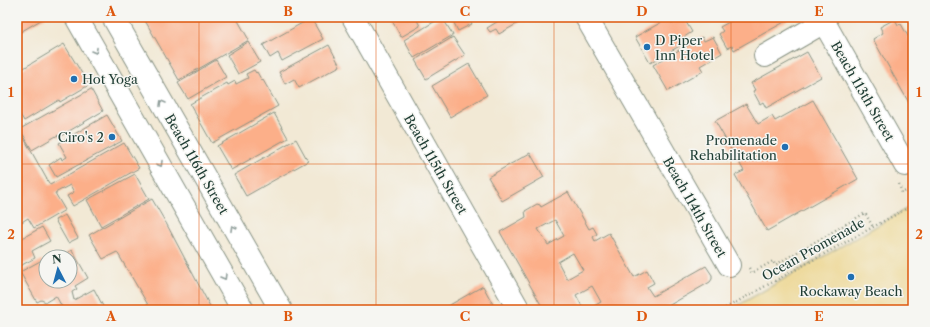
<svg xmlns="http://www.w3.org/2000/svg" width="930" height="327" viewBox="0 0 930 327" font-family="'Libre Caslon Text',serif">
<rect width="100%" height="100%" fill="#f6f6f2"/>
<filter id="ink" filterUnits="userSpaceOnUse"><feTurbulence type="fractalNoise" baseFrequency=".025" numOctaves="2"/><feDisplacementMap in="SourceGraphic" scale="8" xChannelSelector="R" yChannelSelector="G"/><feConvolveMatrix kernelMatrix="1 2 1 2 8 2 1 2 1" color-interpolation-filters="sRGB"/></filter>
<filter id="wash" filterUnits="userSpaceOnUse"><feTurbulence type="fractalNoise" baseFrequency=".012" numOctaves="4" result="noise"/><feDisplacementMap in="SourceGraphic" scale="16" xChannelSelector="R" yChannelSelector="G"/><feGaussianBlur stdDeviation="0.9" result="paint"/><feColorMatrix in="noise" values="0 0 0 0 0 0 0 0 0 0 0 0 0 0 0 0 0 1.4 0 .05"/><feComposite in="paint" operator="in"/></filter>
<g filter="url(#wash)">
<rect width="100%" height="100%" fill="#f2e9d5"/>
<path fill="#eeda9e" stroke="#868c69" d="M913,205v105h-183z"/>
<g id="blocks">
<path fill="#fcaf89" fill-rule="evenodd" d="M17,17h29l-29,17z
M143,17h93l13,23 -70,40z
M390,17h33l-6,3 3,6 -19,11z
M442,17l11,18 -39,23 -10,-18z
M451,17h17l4,7 -14,7z
M505,17h24l-30,17 -3,-5 -6,3 -3,-4z
M682,17h1l9,15 -11,7 2,5 -33,19 -15,-26 34,-19 3,5z
M738,17h48l2,3 -54,30 -2,-4 -5,2 -8,-14 4,-3 -3,-4z
M311,18l12,21 -41,22 -4,-8 -8,5 -7,-13z
M895,19l3,6 3,-1 12,21v65l-40,-71 10,-6 -3,-6z
M453,37l12,18 -39,24 -11,-19z
M702,37l2,4 9,-4 9,16 -22,13 3,5 -35,20 -15,-26z
M248,42l12,20 -22,12 -11,-19z
M64,44l25,41 -29,17 -1,-2 -35,21 -7,-12v-37z
M329,45l11,21 -41,22 -5,-9 -9,5 -6,-12z
M807,52l14,25 -55,31 -3,-6 -3,2 -7,-13 2,-1 -4,-7z
M216,60l10,17 -38,22 -10,-16z
M469,64l18,31 -37,22 -18,-31z
M254,70l2,3 1,-1 5,9 1,-1 15,26 -66,37 -22,-39 37,-21 1,2 7,-4 1,3 12,-6 -2,-4z
M91,89l12,22 -44,26 -1,-2 -26,15 -12,-21z
M813,100l45,79 -91,52 -32,-56 9,-4 -29,-50 31,-17 12,20 14,-8 3,5z
M274,113l14,25 -57,32 -14,-24z
M107,115l15,26 -66,36 -7,-12 12,-8 1,3 5,-3 -8,-14z
M20,131l30,54 74,-42 15,25 -66,38 -6,-10 7,-4 -4,-7 -15,8 10,17 -31,18 -6,-10 -11,7v-92z
M296,139l12,22 -62,35 -12,-21z
M530,153l14,24 -42,24 -14,-24z
M135,174l14,25 -48,27 -14,-26z
M568,192l21,37 4,-2 4,7 -4,3 2,4 14,-8 25,44 13,-7 7,13 -7,4 6,9 53,-30 6,9v4l-2,3 -49,28h-74l14,-8 -9,-16 -16,9 8,15h-40l-44,-78 26,-15 -1,-6 12,-7 3,1 1,2zM555,220l9,16 -16,9 -10,-16zM573,253l10,17 -16,9 -9,-17z
M152,199l14,24 46,87h-61l-34,-58 -14,7 -14,-24z
M65,215l13,23 -10,5 -13,-23z
M42,227l8,14 -18,10 3,7 -17,9 -1,-2v-24z
M72,250l16,28 -13,8 2,3 -5,3 2,8 20,-11 11,21h-48l5,-3 -6,-11 -10,6 -5,-2 -4,2 -17,-30 22,-12 4,6v15h24v-24h-11z
M483,286l13,24h-55z"/>
</g>
</g>
<g filter="url(#ink)">
<use href="#blocks" fill-opacity="0" stroke="#889384" stroke-width="1"/>
<g fill="none" stroke-linecap="round" stroke-linejoin="round">
<defs>
<path id="minor" d="M76,17l167,293
M113,17l168,293
M353,17l166,293
M586,17l143,248
M821,17l84,148
M765,56l59,-34"/>
</defs>
<use href="#minor" stroke="#889384" stroke-width="24"/>
<path stroke="#889384" stroke-width="2.5" stroke-dasharray="1 3" stroke-linecap="butt" d="M899,184l3,9 11,-6
M749,268l3,5 21,-12 2,4 90,-52 8,14
M722,310l191,-105"/>
<use href="#minor" stroke="#fff" stroke-width="22"/>
</g>
<defs><path id="oneway-chevron" d="M-2-3.5L2.5 0L-2 3.5" fill="none" stroke-width="1.6" stroke-linecap="round" stroke-linejoin="round"/></defs>
<g stroke="#8f9e9a">
<use href="#oneway-chevron" transform="translate(95 51) rotate(60)"/>
<use href="#oneway-chevron" transform="translate(162 103) rotate(-120)"/>
<use href="#oneway-chevron" transform="translate(160 164) rotate(60)"/>
<use href="#oneway-chevron" transform="translate(233 228) rotate(-120)"/>
<use href="#oneway-chevron" transform="translate(224 277) rotate(60)"/>
</g>
</g>
<path fill="none" stroke="#de580e" stroke-width="1" stroke-opacity="0.55" d="M199,17v293M376,17v293M554,17v293M731,17v293M17,164h896"/>
<g fill="#1f6fb2" stroke="#f6f6f2" stroke-width="1.5">
<circle cx="647" cy="47" r="4"/>
<circle cx="74" cy="79" r="4"/>
<circle cx="112" cy="137" r="4"/>
<circle cx="785" cy="147" r="4"/>
<circle cx="851" cy="277" r="4"/>
</g>
<g text-anchor="middle" dominant-baseline="central" stroke-width="3" stroke-linejoin="round" paint-order="stroke">
<g font-size="13" fill="#1f3d34" stroke="#f6f6f2" text-anchor="start">
<text x="655" y="40">D Piper<tspan x="655" dy="15">Inn Hotel</tspan></text>
<text x="82" y="79">Hot Yoga</text>
<text x="104" y="137" text-anchor="end">Ciro's 2</text>
<text x="777" y="140" text-anchor="end">Promenade<tspan x="777" dy="15">Rehabilitation</tspan></text>
<text x="851" y="291" text-anchor="middle">Rockaway Beach</text>
</g>
<g font-size="13" fill="#1f3d34" stroke="#f6f6f2">
<text transform="translate(863 91) rotate(60)">Beach 113th Street</text>
<text transform="translate(197 164) rotate(60)">Beach 116th Street</text>
<text transform="translate(436 164) rotate(60)">Beach 115th Street</text>
<text transform="translate(695 207) rotate(60)">Beach 114th Street</text>
<text transform="translate(813 249) rotate(-29)">Ocean Promenade</text>
</g>
</g>
<rect width="930" height="327" fill="none" stroke="#f6f6f2" stroke-width="44"/>
<g transform="translate(58 269) rotate(354)"><circle r="19" fill="#f6f6f2" stroke="#a0aca6"/>
<path d="M0-3L7 15L0 10L-7 15Z" fill="#1f6fb2"/>
<text y="-6" font-size="11" font-weight="bold" text-anchor="middle" fill="#1f3d34">N</text>
</g>
<rect x="22" y="22" width="886" height="283" fill="none" stroke="#de580e" stroke-width="1.5"/>
<g font-size="13" text-anchor="middle" font-weight="bold" fill="#de580e">
<text x="111" y="16">A</text>
<text x="288" y="16">B</text>
<text x="465" y="16">C</text>
<text x="642" y="16">D</text>
<text x="819" y="16">E</text>
<text x="11" y="97">1</text>
<text x="919" y="97">1</text>
<text x="11" y="239">2</text>
<text x="919" y="239">2</text>
<text x="111" y="321">A</text>
<text x="288" y="321">B</text>
<text x="465" y="321">C</text>
<text x="642" y="321">D</text>
<text x="819" y="321">E</text>
</g>
</svg>
